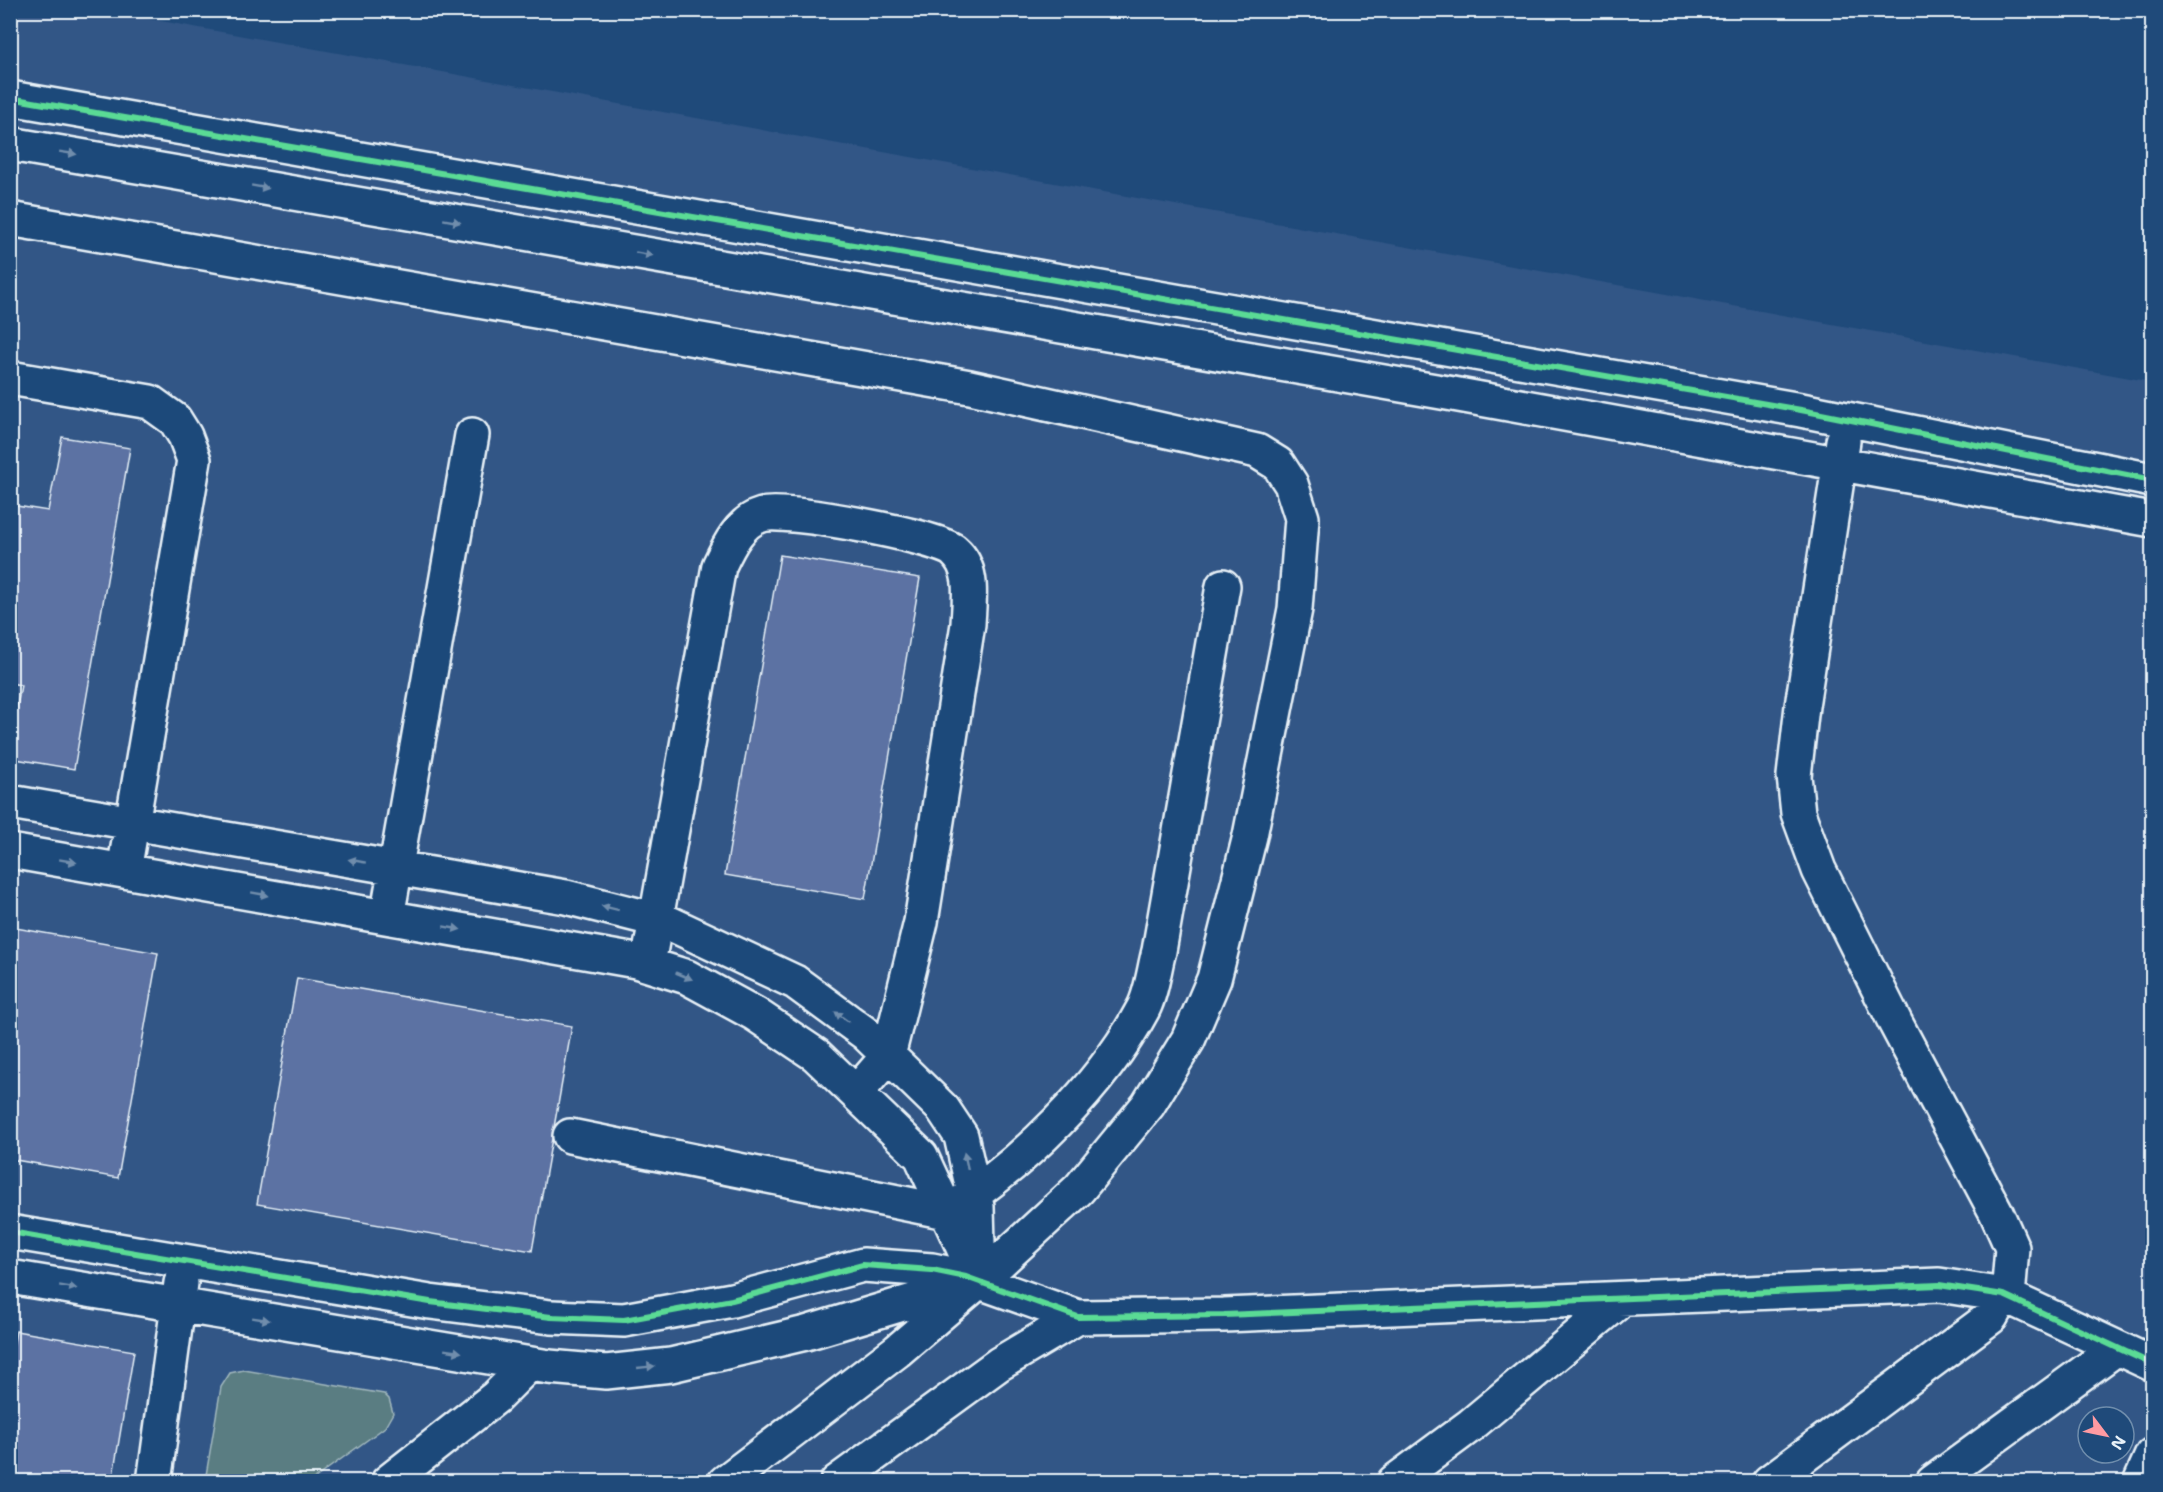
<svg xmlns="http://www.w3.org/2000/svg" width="2163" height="1492" viewBox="0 0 2163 1492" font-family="'Shantell Sans',sans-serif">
<rect width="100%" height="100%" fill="#1f4a7a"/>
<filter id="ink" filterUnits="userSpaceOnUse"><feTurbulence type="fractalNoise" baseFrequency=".0167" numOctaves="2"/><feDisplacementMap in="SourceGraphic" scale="12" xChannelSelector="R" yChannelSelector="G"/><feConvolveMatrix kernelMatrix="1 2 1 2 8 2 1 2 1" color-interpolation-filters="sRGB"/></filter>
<g filter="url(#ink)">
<path fill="#315686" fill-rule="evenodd" d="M10,11h96l2046,371v1099h-2141zM2088,1417h36v36h-36z"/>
<path fill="#5a7d82" stroke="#a1b7bd" stroke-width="1.5" d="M244,1370l140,24 5,5 4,14 -8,14 -74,54h-106l16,-94 9,-14z"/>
<path fill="#5c72a3" stroke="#e8f1f8" stroke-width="1.5" d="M62,437l68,11 -56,321 -64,-11v-14l11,-59 -11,-2v-178l38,6z
M780,555l140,23 -55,321 -140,-24z
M10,927l148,26 -40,225 -108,-19z
M297,978l275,48 -40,225 -275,-47z
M16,1331l118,20 -22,131h-102v-117z"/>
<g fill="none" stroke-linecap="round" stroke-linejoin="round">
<defs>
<path id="minor" d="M10,98l1791,312 351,70
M10,144l1443,250 699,126
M10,219l960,168 287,64 21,13 13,20 11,34 -7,91 -45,227 -36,143 -26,61 -40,65 -69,84 -100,92 -82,70 -172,131
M10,378l140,24 25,18 10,16 9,24 -70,411
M10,802l556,95 103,26 126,59 71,52 77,75 18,27 16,71 2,74
M10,851l626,110 51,16 68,37 61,41 105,101 52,113
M387,917l85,-482
M648,964l71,-398c9,-19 21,-45 43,-51 22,-7 175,21 192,36 21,18 15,49 14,73l-47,298 -33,134 -32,37
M570,1136l377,76c74,-46 155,-126 196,-203 9,-17 11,-40 16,-58l64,-365
M10,1232l420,70 121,15 73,3 108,-20 131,-35 69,5 34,7 112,40 146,-2 715,-30 65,10 148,69
M10,1277l539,90 57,5 65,-7 135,-32 160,-48
M154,1482l27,-199
M388,1482l108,-85 33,-33
M837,1482l162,-118 79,-47
M1394,1482l77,-57 151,-126
M1769,1482l222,-165 18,-32 3,-37 -16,-36 -100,-188 -77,-154 -21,-57 -4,-37 8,-70 41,-265
M1933,1482l184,-134
M2140,1482l12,-27"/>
</defs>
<use href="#minor" stroke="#e8f1f8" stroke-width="38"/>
<use href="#minor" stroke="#1f4a7a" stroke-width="33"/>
<defs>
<path id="cycleway" d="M10,98l1791,312 351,70
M10,1232l420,70 121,15 73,3 108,-20 131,-35 69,5 34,7 112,40 146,-2 715,-30 65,10 148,69"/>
</defs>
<use href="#cycleway" stroke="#1f4a7a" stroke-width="10"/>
<use href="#cycleway" stroke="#5adb95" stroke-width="6"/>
</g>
<defs><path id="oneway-solid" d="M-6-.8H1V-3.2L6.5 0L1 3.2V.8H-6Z" transform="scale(1.5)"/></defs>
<g fill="#6f8dac">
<use href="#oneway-solid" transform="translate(68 153) rotate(9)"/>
<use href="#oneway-solid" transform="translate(260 187) rotate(10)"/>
<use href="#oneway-solid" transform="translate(452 221) rotate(10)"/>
<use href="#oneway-solid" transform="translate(644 254) rotate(10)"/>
<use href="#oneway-solid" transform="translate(68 861) rotate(10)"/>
<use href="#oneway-solid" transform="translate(357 861) rotate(-170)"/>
<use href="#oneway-solid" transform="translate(260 894) rotate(10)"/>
<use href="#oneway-solid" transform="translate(610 908) rotate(-166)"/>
<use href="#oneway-solid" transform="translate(452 928) rotate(10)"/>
<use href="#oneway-solid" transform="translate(684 976) rotate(22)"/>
<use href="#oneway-solid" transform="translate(842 1017) rotate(-143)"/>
<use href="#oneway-solid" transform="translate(966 1161) rotate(-103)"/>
<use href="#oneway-solid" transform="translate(68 1287) rotate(10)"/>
<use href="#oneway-solid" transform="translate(261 1319) rotate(9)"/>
<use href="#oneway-solid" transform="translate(453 1351) rotate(9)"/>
<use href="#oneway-solid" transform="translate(646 1367) rotate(-6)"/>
</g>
</g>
<rect width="2163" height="1492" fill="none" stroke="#1f4a7a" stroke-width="36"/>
<rect x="18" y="18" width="2127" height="1456" fill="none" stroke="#e8f1f8" stroke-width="2" filter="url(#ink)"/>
<g transform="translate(2106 1435) rotate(122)"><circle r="28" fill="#1f4a7a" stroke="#6f8dac" stroke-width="1.5"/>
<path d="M0-4.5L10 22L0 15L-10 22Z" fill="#ff9aa2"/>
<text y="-9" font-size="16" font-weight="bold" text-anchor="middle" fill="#e8f1f8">N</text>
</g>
</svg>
